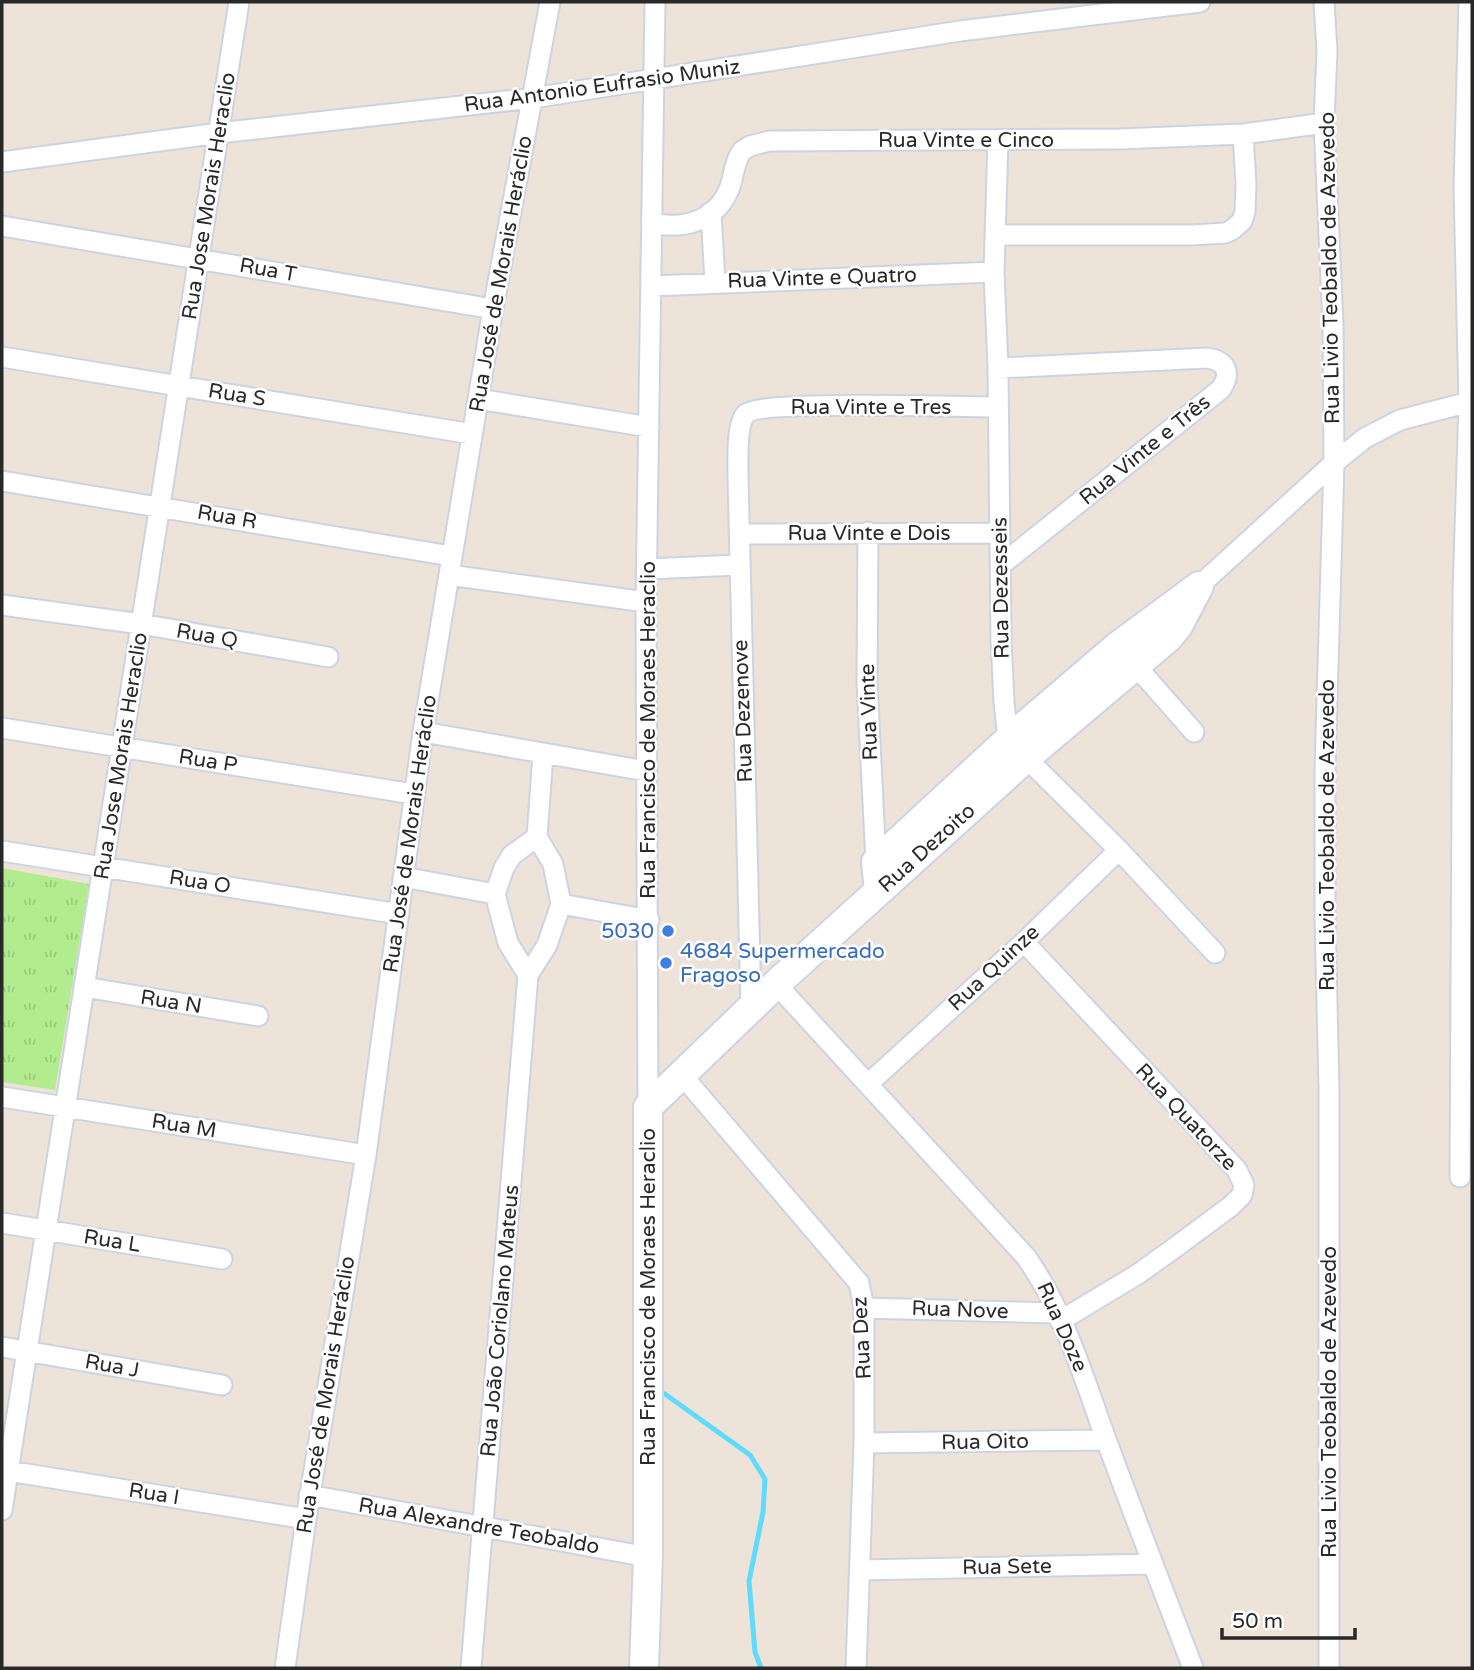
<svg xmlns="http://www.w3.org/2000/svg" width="1474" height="1670" viewBox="0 0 1474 1670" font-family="'Varela Round',sans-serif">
<defs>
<pattern id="park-tufts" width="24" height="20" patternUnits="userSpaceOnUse" patternTransform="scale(1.75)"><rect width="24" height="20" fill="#b3eb8f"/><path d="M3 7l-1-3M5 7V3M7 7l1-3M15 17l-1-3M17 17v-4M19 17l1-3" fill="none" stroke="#9aca7b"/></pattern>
</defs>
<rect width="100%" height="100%" fill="#ede3d9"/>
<path fill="url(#park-tufts)" d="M2,868l87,16 -34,206 -53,-8z"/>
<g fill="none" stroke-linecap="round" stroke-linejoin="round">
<path stroke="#5fdbfc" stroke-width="5" d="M665,1394l85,61 15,24 -2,33 -14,69 6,71 6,16"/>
<defs>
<path id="street" d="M1324,2l3,49 -3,72 9,202 1,138 -9,305v150l4,170v580
M998,140l-4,132 4,96 3,272 3,62 4,38 111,110 96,103
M2,162l217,-29 314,-35 427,-67 240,-29
M711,212l4,70
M652,223c32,7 65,-2 78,-36 4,-12 4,-25 12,-36l8,-5 19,-5 351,-2 123,-5 81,-11
M2,226l491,83
M995,235h197l33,-2 7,-3 10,-9 3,-9 1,-28 -3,-50
M651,286l343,-14
M2,357l470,77
M998,368l209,-10c19,3 25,14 14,31l-220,176
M478,399l171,28
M2,481l449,75
M868,532l-1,151 9,179
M739,534l260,-1
M647,569l92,-4
M449,575l197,27
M1199,586l135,-123 31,-25 35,-18 69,-18
M2,605l139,19 187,33
M1128,657l66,75
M2,728l411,66
M423,732l223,39
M2,851l397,63
M403,877l92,17
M561,904l88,16
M1024,942l213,228 7,15 -2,10 -11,11 -58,43 -35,25 -78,47
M528,975l-20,-32 -13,-49 9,-26 8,-13 25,-18
M776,984l250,273c39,55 58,122 81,185 28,76 57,151 86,226
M84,987l174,29
M751,1007l-13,-530c0,-15 -2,-53 8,-63 14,-14 219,-7 252,-7
M681,1074l178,209 5,25v135l-8,225
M868,1084l156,-142 95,-92
M2,1097l364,58
M648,1107l-2,-505 9,-600
M1460,1177l3,-583 6,-192 -5,-214 5,-186
M2,1223l220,36
M864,1308l192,5
M2,1347l220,38
M864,1443l242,-3
M2,1470l304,49
M309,1495l339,62
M2,1510l237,-1508
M860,1570l293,-6
M285,1668l21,-149 60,-364 57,-423 70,-423 57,-307
M471,1668l57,-693 19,-30 14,-41 -8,-40 -16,-27 6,-83"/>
<path id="secondary" d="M879,891l-3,-29 132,-122 110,-94 77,-57
M644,1668l4,-111v-450l128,-123 251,-227 141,-119 10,-12 21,-40"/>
</defs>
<use href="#street" stroke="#ced3e4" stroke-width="23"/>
<use href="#secondary" stroke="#ced3e4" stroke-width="32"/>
<use href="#street" stroke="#fff" stroke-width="19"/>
<use href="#secondary" stroke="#fff" stroke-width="28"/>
</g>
<g fill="#3f7fe0" stroke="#fff" stroke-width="2.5">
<circle cx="668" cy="931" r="7"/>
<circle cx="666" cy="963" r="7"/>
</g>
<g text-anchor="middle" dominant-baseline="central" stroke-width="5" stroke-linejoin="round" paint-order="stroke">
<g font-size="21" fill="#292929" stroke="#fff">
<text transform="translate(602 86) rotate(-8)">Rua Antonio Eufrasio Muniz</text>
<text x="966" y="140">Rua Vinte e Cinco</text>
<text transform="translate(209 196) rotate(-81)">Rua Jose Morais Heraclio</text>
<text transform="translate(1330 268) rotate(-91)">Rua Livio Teobaldo de Azevedo</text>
<text transform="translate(268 270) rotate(10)">Rua T</text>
<text transform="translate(501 274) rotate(-80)">Rua José de Morais Heráclio</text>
<text transform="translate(822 278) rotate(-2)">Rua Vinte e Quatro</text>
<text transform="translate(237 395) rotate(9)">Rua S</text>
<text x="871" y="407">Rua Vinte e Tres</text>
<text transform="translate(1145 450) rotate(-39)">Rua Vinte e Três</text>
<text transform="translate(227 517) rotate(10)">Rua R</text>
<text x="869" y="533">Rua Vinte e Dois</text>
<text transform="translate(1001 588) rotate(-91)">Rua Dezesseis</text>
<text transform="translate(207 636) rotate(10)">Rua Q</text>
<text transform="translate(743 711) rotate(-92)">Rua Dezenove</text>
<text transform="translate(869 712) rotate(-92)">Rua Vinte</text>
<text transform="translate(648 730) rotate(-90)">Rua Francisco de Moraes Heraclio</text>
<text transform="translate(121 756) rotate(-81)">Rua Jose Morais Heraclio</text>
<text transform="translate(208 761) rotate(9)">Rua P</text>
<text transform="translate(410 834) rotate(-82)">Rua José de Morais Heráclio</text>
<text transform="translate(1327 835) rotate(-90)">Rua Livio Teobaldo de Azevedo</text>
<text transform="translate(927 848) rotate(-42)">Rua Dezoito</text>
<text transform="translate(200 882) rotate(9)">Rua O</text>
<text transform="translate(994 968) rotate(-43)">Rua Quinze</text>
<text transform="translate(171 1002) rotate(9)">Rua N</text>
<text transform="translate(1186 1117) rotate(47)">Rua Quatorze</text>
<text transform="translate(184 1126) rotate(9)">Rua M</text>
<text transform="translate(112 1241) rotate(9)">Rua L</text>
<text transform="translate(648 1297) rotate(-90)">Rua Francisco de Moraes Heraclio</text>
<text transform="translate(960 1310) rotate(2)">Rua Nove</text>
<text transform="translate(500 1321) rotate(-85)">Rua João Coriolano Mateus</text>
<text transform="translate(1062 1327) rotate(66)">Rua Doze</text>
<text transform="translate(862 1338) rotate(-93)">Rua Dez</text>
<text transform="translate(112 1366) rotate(10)">Rua J</text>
<text transform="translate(326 1395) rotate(-81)">Rua José de Morais Heráclio</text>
<text transform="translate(1329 1402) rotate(-90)">Rua Livio Teobaldo de Azevedo</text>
<text transform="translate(985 1442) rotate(-1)">Rua Oito</text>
<text transform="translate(154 1494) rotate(9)">Rua I</text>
<text transform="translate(479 1526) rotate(10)">Rua Alexandre Teobaldo</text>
<text transform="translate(1007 1567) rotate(-1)">Rua Sete</text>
</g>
<g font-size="21" fill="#366cbe" stroke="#fff" text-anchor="end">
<text x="654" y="931">5030</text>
<text x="680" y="951" text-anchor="start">4684 Supermercado<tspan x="680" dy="24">Fragoso</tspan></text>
</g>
</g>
<rect width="1474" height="1670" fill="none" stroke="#292929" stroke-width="7"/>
<path d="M1222 1628v10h133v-10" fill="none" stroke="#292929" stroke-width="3.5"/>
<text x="1232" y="1628" font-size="21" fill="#292929" stroke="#ffffff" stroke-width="5" paint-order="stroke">50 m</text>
</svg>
